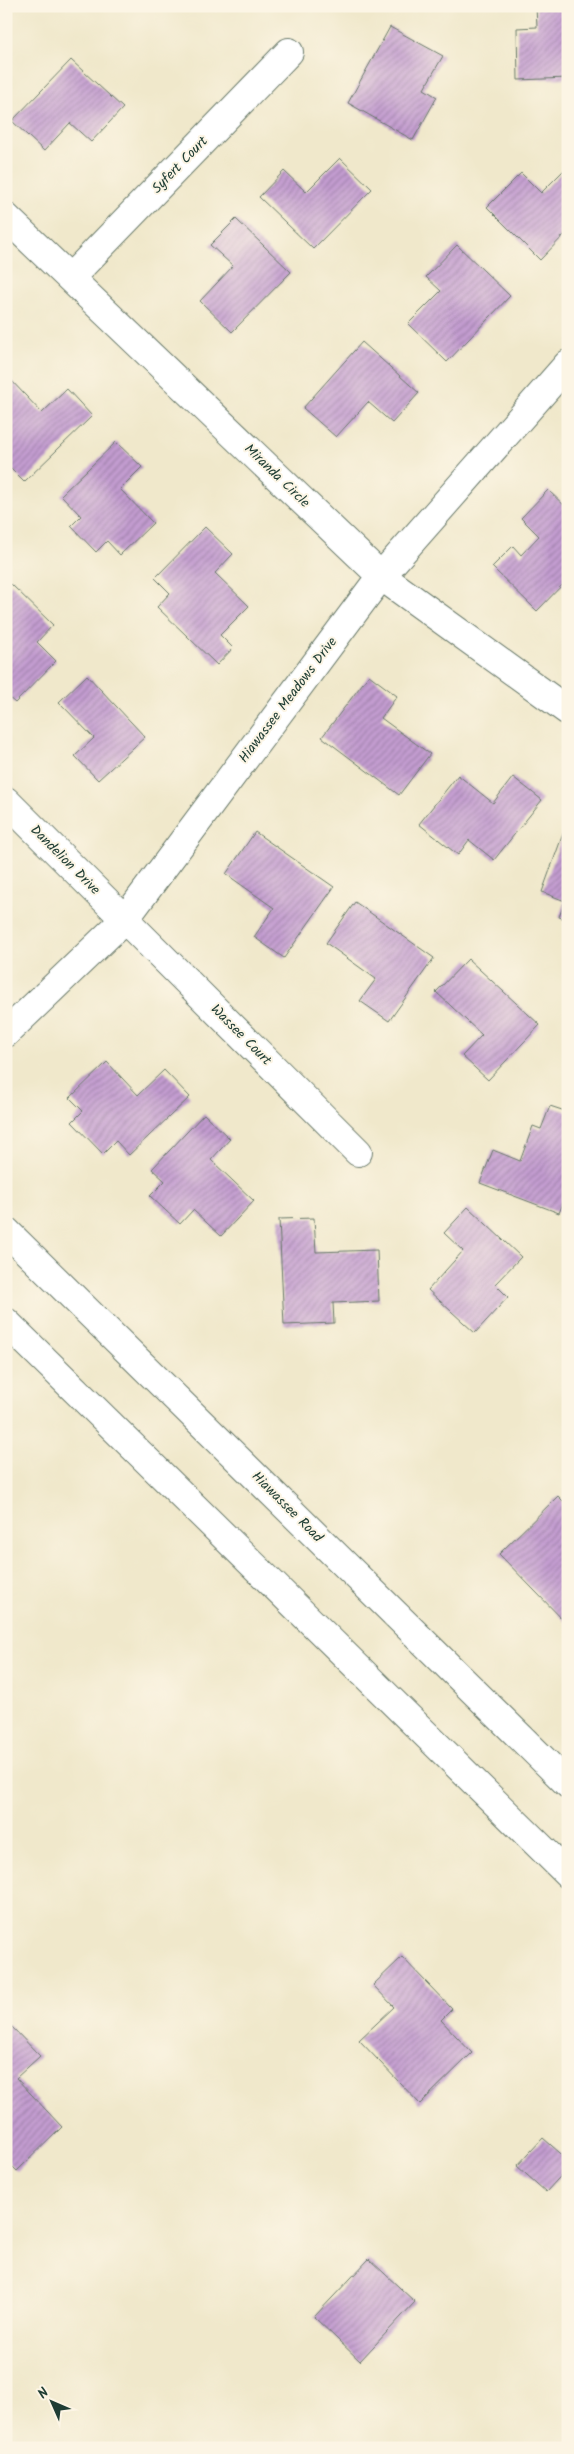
<svg xmlns="http://www.w3.org/2000/svg" width="574" height="2454" viewBox="0 0 574 2454" font-family="Kalam,sans-serif">
<defs>
<pattern id="building-hatch" width="6" height="6" patternUnits="userSpaceOnUse" patternTransform="scale(1.25)"><rect width="6" height="6" fill="#c39cd0"/><path d="M-1 1l2-2M0 6l6-6M5 7l2-2" fill="none" stroke="#9e80aa"/></pattern>
</defs>
<rect width="100%" height="100%" fill="#fcf5e5"/>
<filter id="ink" filterUnits="userSpaceOnUse"><feTurbulence type="fractalNoise" baseFrequency=".02" numOctaves="2"/><feDisplacementMap in="SourceGraphic" scale="10" xChannelSelector="R" yChannelSelector="G"/><feConvolveMatrix kernelMatrix="1 2 1 2 8 2 1 2 1" color-interpolation-filters="sRGB"/></filter>
<filter id="wash" filterUnits="userSpaceOnUse"><feTurbulence type="fractalNoise" baseFrequency=".0096" numOctaves="4" result="noise"/><feDisplacementMap in="SourceGraphic" scale="20" xChannelSelector="R" yChannelSelector="G"/><feGaussianBlur stdDeviation="1.12" result="paint"/><feColorMatrix in="noise" values="0 0 0 0 0 0 0 0 0 0 0 0 0 0 0 0 0 1.4 0 .05"/><feComposite in="paint" operator="in"/></filter>
<g filter="url(#wash)">
<rect width="100%" height="100%" fill="#f0e8cb"/>
<g id="blocks">
<path fill="url(#building-hatch)" d="M536,6h32v72l-50,2 -1,-52 20,-1z
M390,27l53,29 -19,33 13,8 -24,43 -65,-37z
M71,60l52,48 -32,34 -21,-19 -26,28 -32,-30z
M340,158l32,31 -59,60 -54,-52 25,-26 22,21z
M568,166v65l-28,29 -53,-53 34,-34 20,20z
M236,219l55,53 -59,60 -32,-31 33,-35 -23,-21z
M457,245l53,51 -63,66 -39,-38 33,-33 -15,-14z
M362,342l57,51 -27,30 -24,-21 -32,35 -33,-29z
M9,378l33,35 25,-24 25,27 -68,66 -18,-18v-84z
M116,442l26,25 -22,22 33,34 -33,32 -13,-14 -11,11 -25,-26 10,-10 -20,-21z
M548,490l20,19v70l-31,32 -45,-44 21,-21 8,9 18,-19 -18,-18z
M205,527l28,27 -18,19 34,33 -29,29 13,13 -16,17 -60,-58 13,-14 -15,-15z
M11,584l42,41 -16,17 19,19 -41,42 -9,-8v-106z
M87,675l58,62 -47,43 -23,-24 19,-18 -35,-36z
M369,675l28,21 -16,22 49,36 -31,41 -77,-58z
M458,775l35,28 20,-26 29,23 -48,60 -25,-20 -11,15 -39,-31z
M568,820v100l-9,-3 6,-16 -23,-9z
M255,832l79,55 -50,71 -30,-21 20,-29 -48,-34z
M355,902l79,56 -45,63 -29,-20 16,-22 -50,-36z
M468,959l72,66 -52,55 -26,-24 20,-21 -46,-43z
M107,1062l31,33 26,-25 26,27 -61,58 -13,-14 -13,13 -31,-32 11,-11 -13,-13z
M550,1106l18,6v79l-9,22 -79,-30 13,-33 27,11 13,-35 8,3z
M204,1114l26,25 -19,21 43,41 -33,35 -28,-26 -13,14 -30,-28 15,-15 -13,-12z
M468,1207l53,50 -26,27 13,13 -33,36 -47,-43 35,-39 -19,-18z
M314,1218l2,34 61,-2 2,51 -46,2 1,20 -50,2 -5,-106z
M558,1496l10,10v119l-69,-71z
M402,1957l50,52 -11,11 31,33 -52,51 -61,-64 35,-33 -21,-22z
M9,2024l31,32 -24,22 46,49 -45,44 -11,-11v-134z
M543,2138l25,22v8l-22,24 -29,-26z
M369,2259l46,43 -55,59 -46,-44z"/>
</g>
</g>
<g filter="url(#ink)">
<use href="#blocks" fill-opacity="0" stroke="#687969" stroke-width="1"/>
<g fill="none" stroke-linecap="round" stroke-linejoin="round">
<defs>
<path id="street" d="M6,217l375,359 187,135
M70,278l219,-226
M6,801l352,351
M6,1033l119,-114 256,-343 187,-212"/>
<path id="secondary" d="M6,1231l562,553
M6,1322l562,552"/>
</defs>
<use href="#street" stroke="#687969" stroke-width="30"/>
<use href="#secondary" stroke="#687969" stroke-width="30"/>
<use href="#street" stroke="#fff" stroke-width="28"/>
<use href="#secondary" stroke="#fff" stroke-width="28"/>
</g>
</g>
<g text-anchor="middle" dominant-baseline="central" stroke-width="4" stroke-linejoin="round" paint-order="stroke">
<g font-size="14" fill="#1f3d34" stroke="#fcf5e5">
<text transform="translate(180 165) rotate(-46)">Syfert Court</text>
<text transform="translate(277 476) rotate(44)">Miranda Circle</text>
<text transform="translate(288 700) rotate(-53)">Hiawassee Meadows Drive</text>
<text transform="translate(65 860) rotate(45)">Dandelion Drive</text>
<text transform="translate(241 1035) rotate(45)">Wassee Court</text>
<text transform="translate(287 1507) rotate(45)">Hiawassee Road</text>
</g>
</g>
<rect width="574" height="2454" fill="none" stroke="#fcf5e5" stroke-width="25"/>
<g transform="translate(52 2402) rotate(315)" stroke="#fcf5e5" stroke-width="4" paint-order="stroke">
<path d="M0-4L9 19L0 12L-9 19Z" fill="#1f3d34"/>
<text y="-8" font-size="14" font-weight="bold" text-anchor="middle" fill="#1f3d34">N</text>
</g>
</svg>
